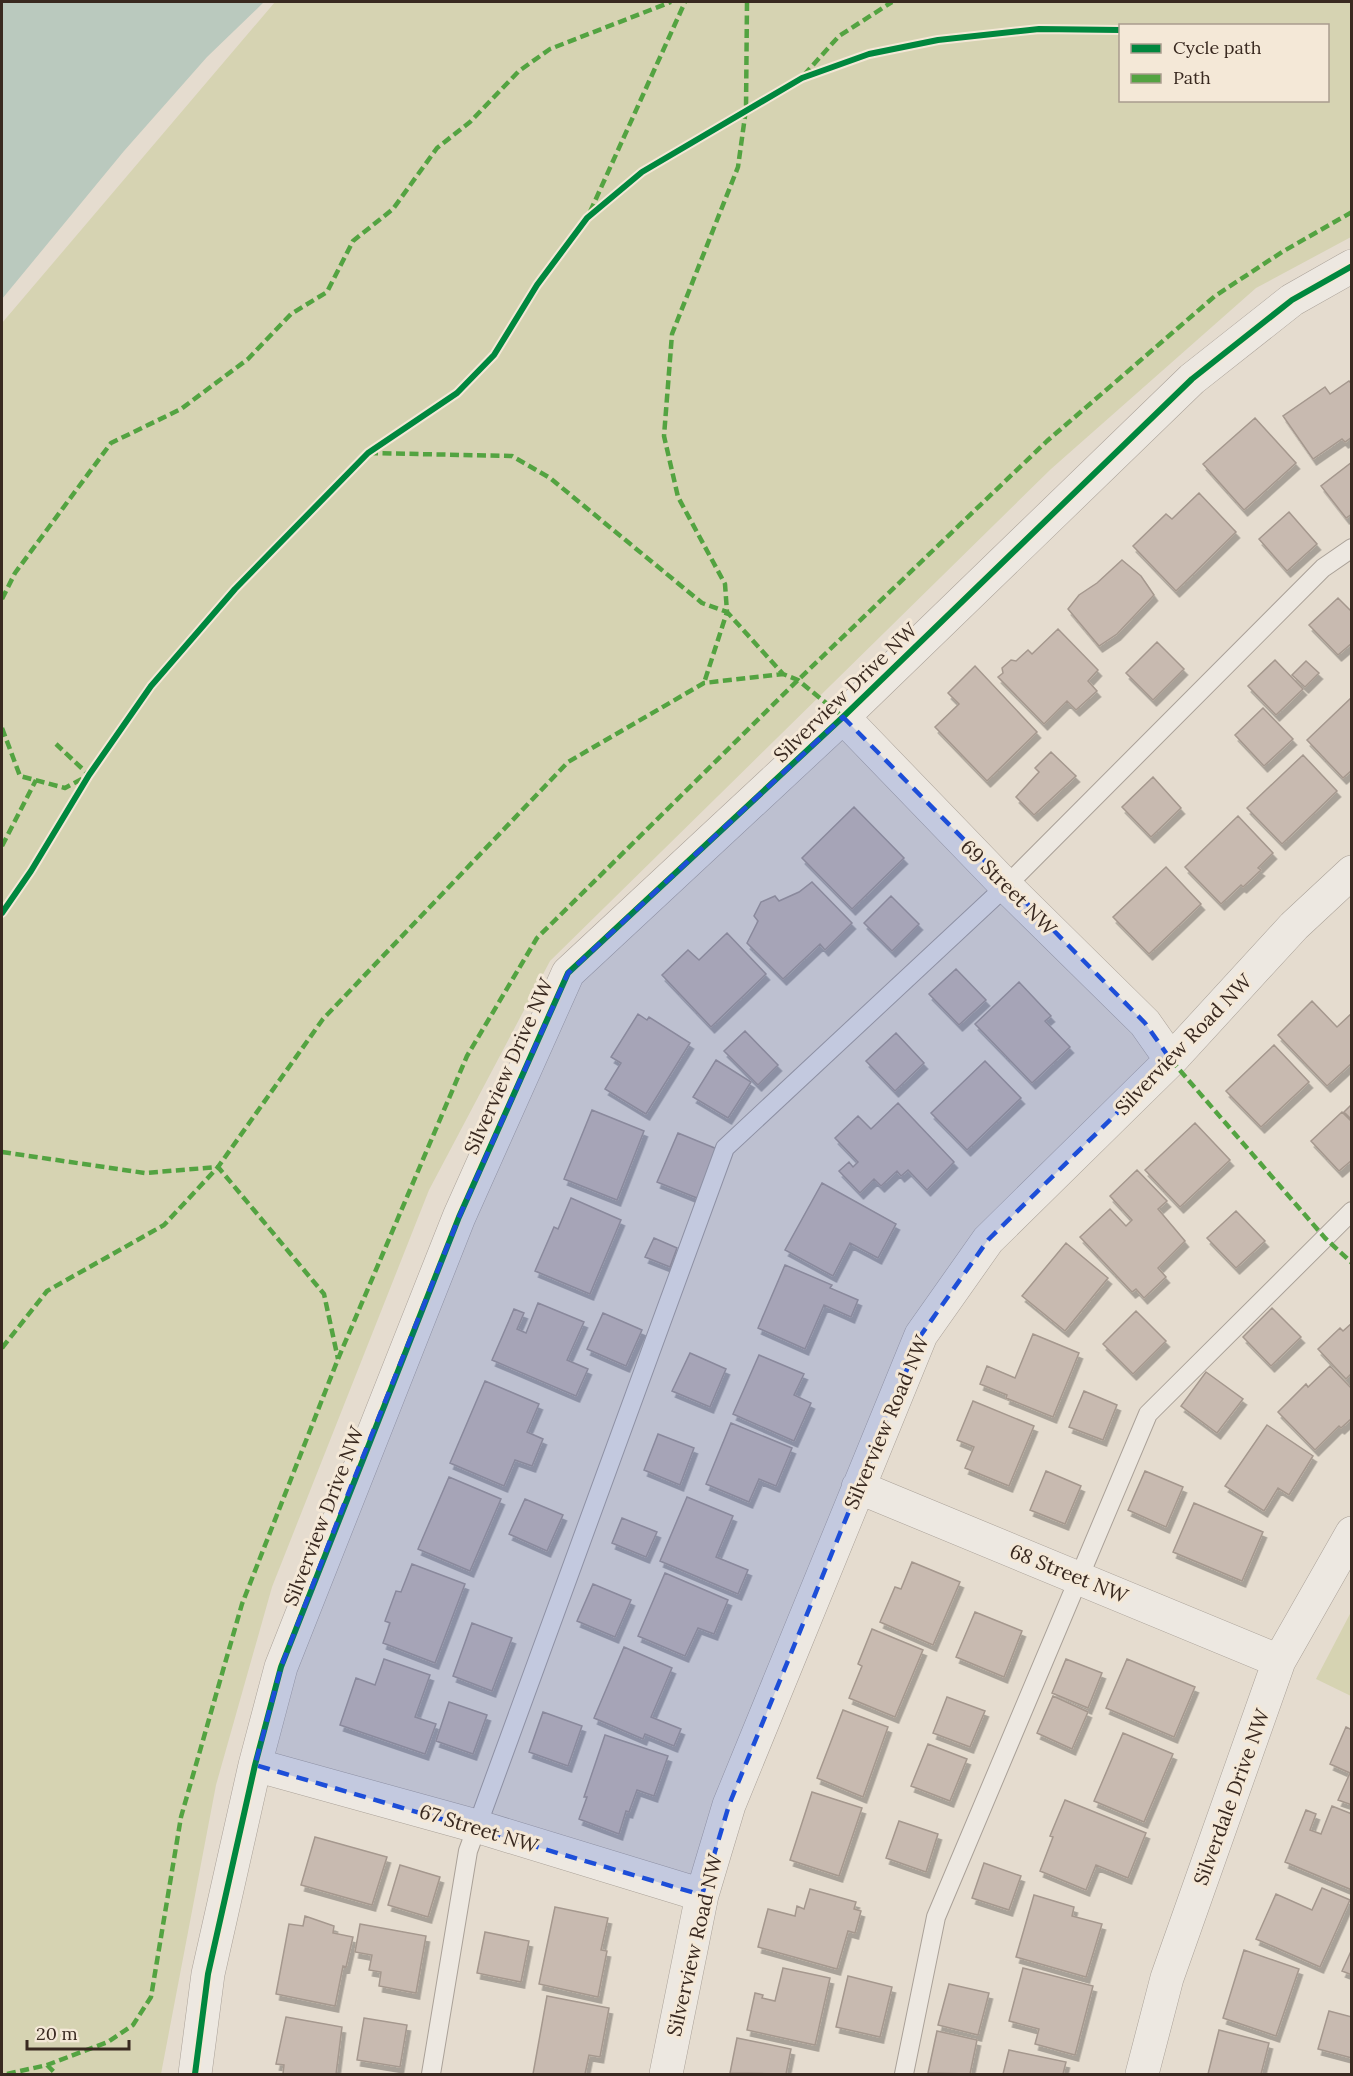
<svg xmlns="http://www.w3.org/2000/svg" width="1353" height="2076" viewBox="0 0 1353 2076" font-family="Lora,serif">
<defs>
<filter id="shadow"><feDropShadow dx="3.5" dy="6" stdDeviation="0" flood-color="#0004"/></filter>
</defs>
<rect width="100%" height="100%" fill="#e5dccf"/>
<path fill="#d6d3b2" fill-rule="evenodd" d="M275,2h1076v235l-95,51 -205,181 -501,492 -121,229 -157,397 -56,198 -55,289h-159v-1751zM1120,26h208v74h-208z
M1351,1612v84l-35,-17z"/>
<path fill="#bac9be" d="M2,2h262l-57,55 -83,94 -122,148z"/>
<path fill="#c8bab0" stroke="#a5988e" stroke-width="1.5" filter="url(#shadow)" d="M1349,381l3,3v53l-7,5 -3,-3 -29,20 -30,-43 42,-29 5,7z
M1255,418l41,45 -52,47 -41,-46z
M1352,462v52l-6,4 -25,-32z
M1199,493l37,39 -60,59 -43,-45 33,-32 6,5z
M1289,512l28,32 -30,27 -28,-32z
M1122,560l19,16 13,19 -37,39 -18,12 -31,-37 11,-14 18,-12z
M1338,598l14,14v31l-14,12 -29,-30z
M1058,629l40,41 -10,11 9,10 -21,19 -9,-9 -23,23 -46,-47 5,-4 -1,-5 9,-8 5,1 12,-11 4,4z
M1157,642l27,27 -31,31 -27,-27z
M1275,660l28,29 -27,26 -28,-29z
M1306,661l13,12 -14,14 -13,-12z
M975,666l62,66 -50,49 -52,-54 24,-23 -11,-11z
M1352,697v73l-9,8 -36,-38z
M1263,708l30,31 -29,27 -29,-31z
M1051,752l25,24 -42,39 -18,-18 23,-25 -4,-4z
M1303,755l34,36 -55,53 -35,-36z
M1153,777l28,31 -30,29 -29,-30z
M854,807l50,51 -52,51 -50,-51z
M1238,816l35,37 -15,15 3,2 -18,17 -2,-2 -20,19 -36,-37z
M1166,867l35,37 -52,50 -36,-37z
M812,882l40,41 -27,27 -5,-6 -37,35 -36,-36 11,-22 -4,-5 7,-14 14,-6 4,5 20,-9z
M891,896l28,28 -27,27 -28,-28z
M727,933l39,41 -55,53 -49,-52 26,-25 11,10z
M956,969l30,31 -27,25 -30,-31z
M1019,982l32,34 -6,5 25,26 -38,36 -57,-59z
M1312,1001l25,26 15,-14v50l-25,23 -49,-51z
M638,1014l9,6 2,-3 41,26 -44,71 -41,-25 16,-26 -10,-6z
M745,1031l33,34 -20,20 -34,-34z
M896,1033l28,30 -29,28 -29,-30z
M1274,1045l35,37 -48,45 -35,-36z
M716,1060l35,22 -23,36 -35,-21z
M985,1061l36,37 -54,52 -36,-37z
M898,1103l56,59 -27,28 -19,-20 -7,6 -4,-5 -16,15 -7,-7 -14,14 -21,-22 10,-9 4,5 5,-5 -23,-24 23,-22 13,13z
M1352,1104v16l-8,-8z
M592,1110l52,21 -27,69 -53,-21z
M1342,1112l10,10v38l-13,11 -28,-30z
M1195,1123l35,37 -50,47 -35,-37z
M678,1133l39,16 -20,49 -40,-16z
M1137,1170l30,31 -9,8 27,32 -27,27 8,9 -22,21 -8,-9 -4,3 -52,-55 30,-28 16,17 6,-6 -22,-24z
M822,1183l74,41 -18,34 -28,-15 -17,33 -48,-26z
M571,1198l50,22 -31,74 -55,-23 19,-44 4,2z
M1236,1211l29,30 -29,27 -29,-30z
M654,1238l23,10 -7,19 -25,-10z
M1066,1243l42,35 -43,53 -43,-35z
M785,1265l47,20 -2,3 28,12 -7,17 -27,-12 -19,44 -47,-21z
M538,1303l46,19 -17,38 21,9 -12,27 -84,-36 22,-51 10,4 -7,16 9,4z
M1272,1308l29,29 -30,29 -28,-29z
M1136,1311l30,30 -33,33 -30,-30z
M603,1313l39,17 -16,36 -39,-17z
M1352,1323v50l-6,6 -28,-30 22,-21 3,3z
M1033,1334l46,19 -26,64 -47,-19 1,-3 -27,-11 7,-18 28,12z
M690,1353l36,16 -16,38 -38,-16z
M759,1355l45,19 -10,21 17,8 -17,38 -61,-27z
M1330,1366l22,23v29l-11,10 -2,-2 -24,24 -37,-38 28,-28 2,3z
M1206,1372l37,27 -26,34 -36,-27z
M485,1381l54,23 -12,28 16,7 -11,27 -17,-6 -11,26 -54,-23z
M1084,1391l33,14 -14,35 -34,-13z
M973,1401l61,25 -25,60 -44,-18 9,-21 -17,-7z
M731,1423l61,25 -16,38 -17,-7 -10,23 -43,-18z
M1267,1425l46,31 -24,39 -11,-7 -14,23 -39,-25z
M658,1434l36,14 -14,37 -36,-15z
M1046,1471l35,15 -16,38 -35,-14z
M1145,1471l38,16 -17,40 -38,-17z
M449,1477l52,22 -31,72 -52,-22z
M687,1497l46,19 -17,41 32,13 -10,24 -78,-33z
M525,1499l38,16 -16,36 -38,-17z
M1194,1503l69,29 -21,49 -69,-29z
M622,1518l35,14 -11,25 -34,-14z
M912,1562l48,20 -27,63 -53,-23 15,-35 6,2z
M412,1564l53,20 -30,79 -52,-20 7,-20 -5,-2 11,-30 5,1z
M665,1573l63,27 -14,34 -16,-6 -13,28 -47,-20z
M593,1584l38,16 -16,37 -38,-16z
M975,1612l47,19 -18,46 -48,-20z
M472,1623l40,15 -20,53 -39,-15z
M872,1629l51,21 -28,67 -46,-19 13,-32 -4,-2z
M624,1647l48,21 -21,49 30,12 -7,17 -29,-12 -2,5 -49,-21z
M384,1659l46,16 -15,42 21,7 -11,30 -85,-29 16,-47 19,7z
M1066,1659l36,14 -14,35 -36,-15z
M1127,1659l68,28 -21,50 -68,-29z
M1053,1696l35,16 -16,37 -35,-16z
M947,1697l38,14 -15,36 -37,-14z
M449,1702l38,13 -14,39 -37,-13z
M843,1710l45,17 -25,70 -46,-19z
M543,1712l39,14 -14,40 -39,-14z
M1346,1727l6,3v75l-14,-5 12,-27 -20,-9z
M1123,1733l50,21 -29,68 -50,-21z
M605,1735l63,21 -14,40 -17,-6 -8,22 -3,-1 -7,23 -40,-15 8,-22h-3z
M928,1744l39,15 -17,42 -39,-15z
M812,1792l50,16 -23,68 -49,-16z
M1065,1800l81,33 -18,45 -32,-13 -10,25 -46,-19 13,-34 -3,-1z
M1332,1806l20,8v76l-67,-28 21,-52 10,4 -6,16 11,4z
M899,1821l39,13 -12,38 -40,-14z
M315,1837l72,20 -15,48 -71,-20z
M984,1863l37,13 -12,34 -37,-12z
M400,1865l40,12 -12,40 -40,-12z
M1322,1888l28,12 -30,67 -64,-28 20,-45 36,16z
M810,1889l46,13 -2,7 7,2 -6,22 -7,-2 -11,38 -79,-22 10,-38 27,7 2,-10 7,3z
M1034,1895l40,12 -2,9 30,8 -16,53 -70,-20z
M555,1907l53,11 -7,32 6,1 -9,46 -59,-13z
M305,1916l29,10 -1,7 20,4 -7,30 -3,-1 -8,40 -59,-12 13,-70 14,2z
M360,1924l66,12 -10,57 -37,-7 2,-14 -12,-2 3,-15 -17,-3z
M485,1932l44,9 -8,41 -44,-9z
M1352,1949v26l-10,-4z
M1244,1950l55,19 -23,67 -53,-18z
M783,1968l47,10 -15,67 -68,-15 8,-37 8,2 -1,3 13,3z
M1023,1968l70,18 -18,69 -40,-11 4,-15 -30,-8z
M848,1976l44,11 -12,50 -44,-10z
M949,1984l40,9 -11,42 -40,-10z
M547,1996l62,12 -9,49 -11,-2 -4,19h-52z
M1329,2011l23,6v41l-34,-9z
M286,2017l56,10 -6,47h-53l1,-9 -8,-1z
M364,2018l43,7 -7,42 -43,-7z
M1219,2030l50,13 -8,31h-53z
M937,2031l40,9 -7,34 -42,-1z
M737,2038l54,11 -5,25 -56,-1z
M1009,2050l57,12 -3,12h-60z"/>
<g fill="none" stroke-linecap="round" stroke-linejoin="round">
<defs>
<path id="service" d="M431,2074l37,-223 257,-703 281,-262 317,-318 29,-20
M904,2074l32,-157 212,-503 204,-203"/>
<path id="minor" d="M843,717l163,169 139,137 26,37
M858,1487l421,174
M255,1765l221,61 226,69
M195,2074l13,-100 47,-209 26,-98 178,-450 109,-244 275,-256 349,-338 100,-79 60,-34
M666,2074l36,-179 27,-90 192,-470 67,-95 183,-180 123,-134 58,-54
M1142,2074l25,-96 112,-317 73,-128"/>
</defs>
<use href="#service" stroke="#aaa198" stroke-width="20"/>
<use href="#minor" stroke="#aaa198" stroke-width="34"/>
<use href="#service" stroke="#ede8e1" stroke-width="18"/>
<use href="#minor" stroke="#ede8e1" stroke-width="33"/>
<path stroke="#53a341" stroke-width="4.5" stroke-dasharray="9 4.5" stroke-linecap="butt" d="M747,2l-1,107 -8,58 -66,167 -8,102 14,61 47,87 2,28 56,62 15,6 45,37
M804,75l35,-39 53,-34
M590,212l95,-210
M369,453l143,3 38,22 152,125 25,9 -23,71
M2,599l13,-26 96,-130 70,-34 67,-50 43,-45 36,-22 26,-51 40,-32 44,-61 33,-26 49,-51 31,-22 121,-47
M2,728l18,48 45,12 24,-13 -33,-31
M2,846l34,-66
M1171,1060l154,178 27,25
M2,1152l143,21 73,-6 106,127 14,65
M2,1348l45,-57 117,-66 54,-58 105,-148 245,-257 136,-79 79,-9
M47,2065l9,9
M7,2074l40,-9 61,-23 25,-17 18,-28 30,-180 61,-213 96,-245 129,-303 70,-118 261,-258 249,-239 168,-145 67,-44 70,-40"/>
<defs>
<path id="cycleway" d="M2,913l29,-42 58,-96 62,-89 84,-97 133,-136 89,-60 37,-38 43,-70 50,-67 55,-46 160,-94 67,-24 69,-14 101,-11 81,1
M195,2074l13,-100 47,-209 26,-98 178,-450 109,-244 275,-256 349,-338 100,-79 60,-34"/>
</defs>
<use href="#cycleway" stroke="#f4e8d7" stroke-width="10"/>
<use href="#cycleway" stroke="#00873e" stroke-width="6"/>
</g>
<path fill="#1d4ed8" fill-opacity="0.2" stroke="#1d4ed8" stroke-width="4.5" stroke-dasharray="12 8" stroke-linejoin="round" d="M843,717l302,306 26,37 -183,180 -67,95 -192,470 -27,90 -447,-130 26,-98 67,-173 111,-277 109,-244z"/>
<g text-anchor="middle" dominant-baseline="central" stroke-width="6" stroke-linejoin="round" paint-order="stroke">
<g font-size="20" fill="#392920" stroke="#f4e8d7">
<text transform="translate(845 692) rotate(-44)">Silverview Drive NW</text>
<text transform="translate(1009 887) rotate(45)">69 Street NW</text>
<text transform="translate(1183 1044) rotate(-46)">Silverview Road NW</text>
<text transform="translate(508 1066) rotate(-66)">Silverview Drive NW</text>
<text transform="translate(886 1422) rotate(-67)">Silverview Road NW</text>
<text transform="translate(323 1516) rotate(-69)">Silverview Drive NW</text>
<text transform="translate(1069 1573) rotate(22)">68 Street NW</text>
<text transform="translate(1231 1797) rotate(-70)">Silverdale Drive NW</text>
<text transform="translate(479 1828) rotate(17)">67 Street NW</text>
<text transform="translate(694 1945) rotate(-77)">Silverview Road NW</text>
</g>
</g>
<rect width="1353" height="2076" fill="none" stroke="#392920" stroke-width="6"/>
<rect x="1119" y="24" width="210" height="78" fill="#f4e8d7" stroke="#a99c8e" stroke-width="1.5"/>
<rect x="1131" y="44" width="30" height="9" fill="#00873e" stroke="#a99c8e" stroke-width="1.5"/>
<text x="1173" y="54" font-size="18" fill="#392920">Cycle path</text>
<rect x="1131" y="74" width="30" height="9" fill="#53a341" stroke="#a99c8e" stroke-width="1.5"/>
<text x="1173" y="84" font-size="18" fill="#392920">Path</text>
<path d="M27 2040v9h102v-9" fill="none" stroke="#392920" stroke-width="3"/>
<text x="36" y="2040" font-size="18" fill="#392920" stroke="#f4e8d7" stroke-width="4.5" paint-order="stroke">20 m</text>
</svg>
